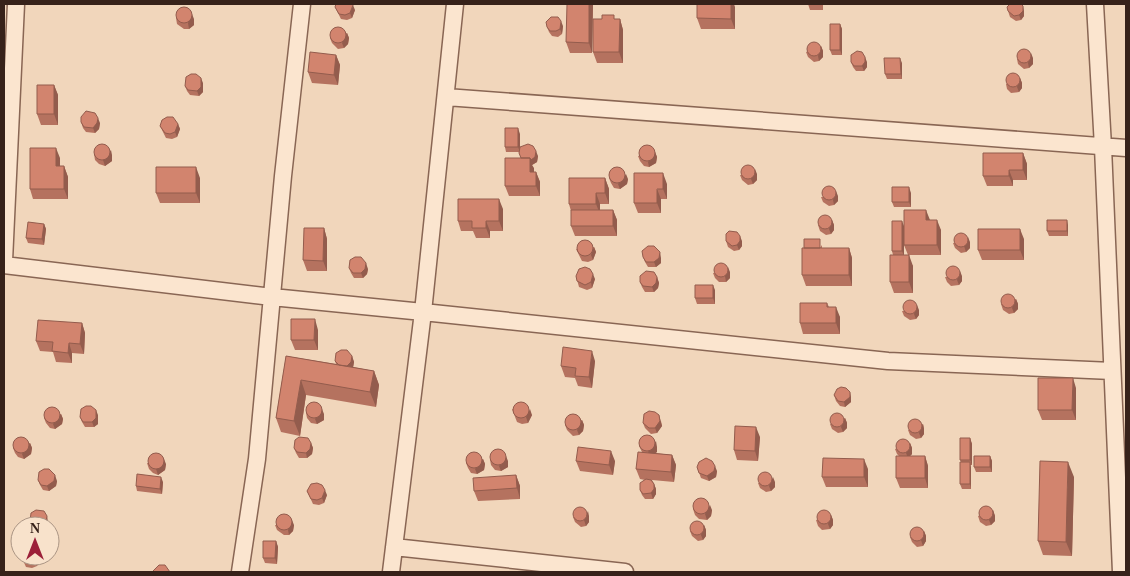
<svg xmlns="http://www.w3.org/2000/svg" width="1130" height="576" viewBox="0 0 1130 576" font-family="Georgia,serif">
<rect width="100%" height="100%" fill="#f1d6bb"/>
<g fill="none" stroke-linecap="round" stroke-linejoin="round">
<defs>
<path id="street" d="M1095,4l8,143 18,425
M446,97l680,51
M4,261l12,-257
M4,265l268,32 151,15 465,49 224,10
M394,547l231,25
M240,572l17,-113 26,-283 19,-172
M391,572l32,-260 32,-308"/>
</defs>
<use href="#street" stroke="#896654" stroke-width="19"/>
<use href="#street" stroke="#fbe5cf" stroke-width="16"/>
</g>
<path fill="#b5725f" d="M593,4l-1,49h-22l-4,-11z
M808,4h15v6h-13z
M335,7l20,3 -3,8 -5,2 -6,-1z
M735,7v22h-34l-4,-11z
M1008,11h16v5l-3,4 -5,1 -6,-4z
M176,18l18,1v6l-5,4h-5l-7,-5z
M615,19h5l3,11v33h-26l-4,-11z
M840,24l2,5v26h-10l-2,-5z
M563,26l-1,8 -4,3 -6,-1 -3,-4 -2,-5z
M347,33l2,5 -1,6 -4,4 -6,1 -6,-6 -2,-5z
M821,46l2,5v6l-4,4 -5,1 -6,-5 -2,-5z
M336,55l4,10 -2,20 -26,-2 -4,-11z
M1033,58v6l-4,4 -5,1 -6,-5 -1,-5z
M851,62h16v5l-3,4h-8l-3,-4z
M902,63v16h-15l-2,-5z
M1020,78l2,5v5l-3,4 -8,1 -4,-4 -1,-5z
M203,83v9l-4,4 -9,-1 -3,-4 -2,-5z
M54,85l4,10v30h-17l-4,-11z
M81,122l19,1 -1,6 -4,4 -9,-1 -3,-4z
M178,124l2,5 -3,8 -5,2 -6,-1 -6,-12z
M520,134v16l18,6 -1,6 -5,3 2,7h2l4,10v14h-31l-4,-10 16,-28 -2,-6h-13l-1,-5z
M655,152l2,5 -1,6 -7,4 -5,-1 -4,-5 -2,-5z
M1023,153l4,11v16h-14v6h-26l-4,-10z
M94,154l18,1v6l-7,5 -6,-2 -4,-4z
M60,158v8h4l4,11v22h-35l-3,-10z
M757,174v6l-4,4 -5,1 -6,-5 -2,-5z
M200,178v25h-40l-4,-10z
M605,178l4,11v15h-9v6h13l4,10v16h-42l-4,-10v-15l-2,-7z
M609,178l19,1 -1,5 -7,5 -6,-1 -3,-5z
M667,184v15h-6v14h-23l-4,-10z
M911,193v14h-17l-2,-5z
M838,196v5l-4,4 -5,1 -6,-4 -2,-5z
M503,209v22h-13v7h-14l-3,-7h-12l-3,-10z
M832,220l2,5v5l-3,4 -5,1 -6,-4 -2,-6z
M930,220l11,10v25h-33l-4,-10z
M44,224l2,5 -2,16 -16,-2 -2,-5z
M1068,225v11h-19l-2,-5z
M904,226v29l9,11v27h-19l-4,-11 3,-27 -1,-4z
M324,228l3,11v32h-20l-4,-11z
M1024,239v21h-42l-4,-10z
M726,241h16v5l-3,4 -5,1 -6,-4z
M970,242v6l-4,4 -5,1 -6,-5 -2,-5z
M822,245v3h27l3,10v28h-46l-4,-11z
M594,247l2,5 -3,8 -5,2 -6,-1 -6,-12z
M643,257l18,1v5l-5,4h-8l-3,-5z
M349,268l19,1 -1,5 -4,4h-9l-3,-5z
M730,272v6l-4,4h-7l-4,-4 -2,-5z
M576,276l19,3 -3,9 -5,2 -8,-3z
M962,276v5l-3,4 -8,1 -4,-4 -2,-5z
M657,277l2,6 -1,5 -4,4h-9l-3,-5 -2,-5z
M715,290v14h-18l-2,-6z
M1016,299l2,5v5l-4,4 -5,1 -6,-4 -2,-6z
M827,303l2,4 11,10v17h-37l-3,-11z
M919,310v5l-3,4 -6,1 -6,-4 -2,-5z
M82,323l3,10 -1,21 -12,-1v10l-16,-1 -3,-10 -13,-1 -4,-10z
M318,330v20h-23l-4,-10z
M286,356l50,8 -1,-3 17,-5 2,6 -1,5 21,4 5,14 -3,22 -70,-12 -6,41 -19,-4 -5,-14z
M595,361l-3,27 -14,-2 -3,-8 -10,-1 -4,-11z
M1076,388v32h-34l-4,-10z
M834,395l17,2v5l-6,5 -5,-1 -4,-5z
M512,409l20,6 -4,8 -6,1 -5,-2z
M306,413l18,1v6l-7,4 -6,-1 -4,-5z
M61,414l2,5 -1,5 -7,5 -5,-1 -4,-5 -2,-5z
M98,415v9l-4,3h-9l-3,-5 -2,-5z
M845,418l2,5v5l-4,4 -5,1 -6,-4 -2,-5z
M582,420l2,5 -1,6 -4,4 -6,1 -6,-6 -2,-5z
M661,421l1,5 -5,7 -6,1 -6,-6 -2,-5z
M923,424l1,5v5l-3,4 -5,1 -6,-4 -2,-5z
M760,437l-2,24 -21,-1 -3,-10z
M970,438l2,6v21h-2l1,3v21h-9l-2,-5 1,-22 -1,-2z
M30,443l2,5 -1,6 -7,5 -6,-2 -3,-4 -2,-5z
M311,443l2,5 -1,6 -5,4h-8l-3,-5 -2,-5z
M910,443l2,5v6l-2,2h15l3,10v22h-28l-4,-10 3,-22 -2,-2 -2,-5z
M639,446l18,1v5l-2,1 17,2 4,10 -2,17 -22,-2 2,4 2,5v5l-3,5h-8l-3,-4 -2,-5 5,-10 -5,-1 -4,-10 6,-17z
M990,456l2,5v11h-16l-2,-5z
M483,459l2,5 -1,6 -7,4 -6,-1 -3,-5 -2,-5z
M490,460l18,1v6l-7,4 -6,-1 -4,-5z
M576,461h39l-2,14 -33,-4z
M147,463l19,1 -1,6 -7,5 -5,-2 -4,-4z
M697,467l20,4 -1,6 -7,4 -8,-3z
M868,469v18h-42l-4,-10z
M516,475l4,11v13l-42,2 -4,-10z
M1074,477l-2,79 -29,-1 -5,-14z
M38,480l19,1 -1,5 -7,5 -6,-1 -3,-5z
M163,482l-1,12 -25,-3 -1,-5z
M775,482v5l-4,4 -5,1 -6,-4 -2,-5z
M307,491l20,4 -3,8 -5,2 -6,-1z
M693,509l19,1 -1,6 -4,4 -8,-1 -4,-4z
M993,510l2,6v5l-4,4 -5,1 -6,-4 -2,-6z
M831,515l2,5v5l-3,4 -8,1 -4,-4 -2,-6z
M589,516v6l-3,4 -5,1 -6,-5 -2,-5z
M275,525h19l-1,6 -4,4h-5l-7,-5z
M704,525l2,5v6l-3,4 -5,1 -6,-5 -2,-5z
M924,531l2,5v5l-3,5 -6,1 -5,-5 -2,-5z
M276,541l2,6 -1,17 -12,-1 -2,-5z
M21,556h18l1,2 -3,8 -5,2 -6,-1z"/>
<path fill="#935c4d" d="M589,4h4l-1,49 -3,-10z
M731,4h3l1,3v22l-4,-10z
M353,5l2,5 -3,8 -2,-5z
M1023,6l1,5v5l-3,4 -2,-5z
M192,14l2,5v6l-5,4 -1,-6z
M620,19l3,11v33l-4,-11z
M561,21l2,5 -1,8 -2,-5z
M840,24l2,5v26l-2,-5z
M347,33l2,5 -1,6 -4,4 -2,-5z
M821,46l2,5v6l-4,4 -1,-5z
M1031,53l2,5v6l-4,4 -1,-5z
M336,55l4,10 -2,20 -4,-10z
M865,57l2,5v5l-3,4 -2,-5z
M900,58l2,5v16l-1,-5z
M201,78l2,5v9l-4,4 -2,-5z
M1020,78l2,5v5l-3,4 -2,-5z
M54,85l4,10v30l-4,-11z
M98,118l2,5 -1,6 -4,4 -2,-5z
M178,124l2,5 -3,8 -2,-5z
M518,128l2,6v18l-2,-5z
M56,148l4,10v19l-4,-11z
M111,150l1,5v6l-7,5 -2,-6z
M536,151l2,5 -1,6 -5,3 2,3v14l-4,-10 -2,-10z
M655,152l2,5 -1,6 -7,4 -1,-5z
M1023,153l4,11v16l-4,-10z
M64,166l4,11v22l-4,-10z
M196,167l4,11v25l-4,-10z
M755,169l2,5v6l-4,4 -2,-5z
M1009,170l4,10v6l-4,-10z
M536,172l4,10v14l-4,-10z
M663,173l4,11v15l-4,-10z
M626,174l2,5 -1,5 -7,5 -2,-5z
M605,178l4,11v15l-4,-11z
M909,187l2,6v14l-2,-5z
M657,189l4,10v14l-4,-10z
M836,191l2,5v5l-4,4 -1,-5z
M596,193l4,11v10l-4,-10z
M499,199l4,10v22l-4,-10z
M613,210l4,10v16l-4,-10z
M926,210l4,10h-4z
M832,220l2,5v5l-3,4 -2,-5z
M937,220l4,10v25l-4,-10z
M1067,220l1,5v11l-1,-5z
M486,221l4,10v7l-4,-10z
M902,221l2,5v30l-2,-5z
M44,224l2,5 -2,16 -2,-6z
M324,228l3,11v32l-4,-10z
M1020,229l4,10v21l-4,-10z
M740,236l2,5v5l-3,4 -2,-5z
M968,237l2,5v6l-4,4 -2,-6z
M594,247l2,5 -3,8 -2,-5z
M849,248l3,10v28l-3,-11z
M660,252l1,6v5l-5,4 -2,-5z
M909,255l4,11v27l-4,-11z
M366,263l2,6 -1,5 -4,4 -2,-5z
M728,267l2,5v6l-4,4 -1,-6z
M960,271l2,5v5l-3,4 -2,-5z
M593,274l2,5 -3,9 -1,-6z
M657,277l2,6 -1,5 -4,4 -2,-5z
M713,285l2,5v14l-2,-6z
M1016,299l2,5v5l-4,4 -2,-5z
M917,305l2,5v5l-3,4 -2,-5z
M836,307l4,10v17l-4,-11z
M315,319l3,11v20l-4,-10z
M82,323l3,10 -1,21 -4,-10z
M69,343l3,10v10l-4,-10z
M592,351l3,10 -3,27 -3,-11z
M352,356l2,6 -1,6 -6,-2z
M374,371l5,14 -3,22 -6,-15z
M1073,378l3,10v32l-4,-10z
M301,380l5,15 -6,41 -6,-15z
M850,392l1,5v5l-6,5 -1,-5z
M322,409l2,5v6l-7,4 -2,-5z
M530,409l2,6 -4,8 -2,-6z
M96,410l2,5v9l-4,3 -2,-5z
M61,414l2,5 -1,5 -7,5 -2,-5z
M659,415l3,11 -5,7 -2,-5z
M845,418l2,5v5l-4,4 -2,-5z
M582,420l2,5 -1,6 -4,4 -2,-5z
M923,424l1,5v5l-3,4 -2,-5z
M756,427l4,10 -2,24 -3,-10z
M970,438l2,6v21l-2,-5z
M656,441l1,6v5l-7,5 -2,-5z
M30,443l2,5 -1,6 -7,5 -2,-5z
M311,443l2,5 -1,6 -5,4 -1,-5z
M910,443l2,5v6l-4,4 -2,-5z
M611,451l4,10 -2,14 -4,-10z
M672,455l4,10 -2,17 -3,-10z
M506,456l2,5v6l-7,4 -2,-5z
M925,456l3,10v22l-3,-10z
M990,456l2,5v11l-2,-5z
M164,459l2,5 -1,6 -7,5 -2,-6z
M483,459l2,5 -1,6 -7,4 -2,-5z
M864,459l4,10v18l-4,-10z
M970,462l1,6v21l-1,-5z
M1068,462l6,15 -2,79 -6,-14z
M715,466l2,5 -1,6 -7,4 -2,-5z
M55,475l2,6 -1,5 -7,5 -2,-5z
M516,475l4,11v13l-3,-11z
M161,477l2,5 -1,12 -2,-5z
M773,477l2,5v5l-4,4 -2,-5z
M654,484l2,5v5l-3,5 -2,-6z
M325,490l2,5 -3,8 -2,-5z
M710,505l2,5 -1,6 -4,4 -2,-6z
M993,510l2,6v5l-4,4 -2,-5z
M588,511l1,5v6l-3,4 -2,-6z
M831,515l2,5v5l-3,4 -2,-5z
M47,516l1,6v4h-6z
M292,520l2,5 -1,6 -4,4 -1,-5z
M704,525l2,5v6l-3,4 -2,-5z
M924,531l2,5v5l-3,5 -2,-6z
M276,541l2,6 -1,17 -2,-6z
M37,556h2l1,2 -3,8 -2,-5z"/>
<path fill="#d2846e" stroke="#935c4d" d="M336,4h16l1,1 -3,8 -5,2 -6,-1 -4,-7z
M567,4h22v39l-23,-1z
M697,4h34v15l-34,-1z
M1010,4h11l2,2v5l-4,4 -5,1 -6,-5 -1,-4z
M176 15a8 8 0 1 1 16 0a8 8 0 1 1-16 0Z
M602,15h12v4h6l-1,33h-26v-33h9z
M551,17h7l3,4 -1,8 -4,2h-6l-3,-4 -1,-5z
M830,24h10v26h-10z
M330 35a8 8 0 1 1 16 0a8 8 0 1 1-16 0Z
M807 49a7 7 0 1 1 14 0a7 7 0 1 1-14 0Z
M1017 56a7 7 0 1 1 14 0a7 7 0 1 1-14 0Z
M857,51l5,1 3,5v5l-3,4h-8l-3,-4v-7z
M310,52l26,3 -2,20 -26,-3z
M884,58h16l1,16h-16z
M1006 80a7 7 0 1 1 14 0a7 7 0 1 1-14 0Z
M191,74h5l5,4v9l-4,4 -9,-1 -3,-4 1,-9z
M37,85h17v29h-17z
M86,111l9,2 3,5 -1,5 -4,5 -9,-1 -3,-5v-5z
M167,117h6l5,7 -3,8 -5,2 -5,-1 -5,-7 2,-6z
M505,128h13v19h-13z
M94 152a8 8 0 1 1 16 0a8 8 0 1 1-16 0Z
M528,144l5,2 3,5 -1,6 -4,3 -1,-2h-9l-2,-5 1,-6z
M639 153a8 8 0 1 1 16 0a8 8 0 1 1-16 0Z
M30,148h26v18h8v23h-34z
M983,153h40v17h-14v6h-26z
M505,158h25v14h6v14h-31z
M741 172a7 7 0 1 1 14 0a7 7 0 1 1-14 0Z
M609 175a8 8 0 1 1 16 0a8 8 0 1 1-16 0Z
M156,167h40v26h-40z
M634,173h29v16h-6v14h-23z
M569,178h36v15h-9v11h-27z
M822 193a7 7 0 1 1 14 0a7 7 0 1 1-14 0Z
M892,187h17v15h-17z
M458,199h41v22h-13v7h-14v-7h-14z
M571,210h42v16h-42z
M904,210h22v10h11v25h-33z
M818 222a7 7 0 1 1 14 0a7 7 0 1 1-14 0Z
M1047,220h20v11h-20z
M892,221h10v30h-10z
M28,222l16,2 -2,15 -16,-1z
M304,228h20l-1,33 -20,-1z
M978,229h42v21h-42z
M729,231l8,1 3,4v5l-3,4 -5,1 -6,-5v-7z
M954 240a7 7 0 1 1 14 0a7 7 0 1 1-14 0Z
M804,239h16v9h-16z
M577 248a8 8 0 1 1 16 0a8 8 0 1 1-16 0Z
M648,246h6l6,6 -1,6 -5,4h-8l-3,-5 -1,-6z
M802,248h47v27h-47z
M890,255h19v27h-19z
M355,257h6l5,6 -1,6 -4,4h-8l-4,-5 1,-8z
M714 270a7 7 0 1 1 14 0a7 7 0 1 1-14 0Z
M946 273a7 7 0 1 1 14 0a7 7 0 1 1-14 0Z
M585,267l5,2 3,5 -2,8 -6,3 -8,-4 -1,-5 3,-7z
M646,271l8,1 3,5 -1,6 -4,4 -9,-1 -3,-4v-6z
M695,285h18v13h-18z
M1001 301a7 7 0 1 1 14 0a7 7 0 1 1-14 0Z
M903 307a7 7 0 1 1 14 0a7 7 0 1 1-14 0Z
M800,303h27v4h9v16h-36z
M291,319h24l-1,21h-23z
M38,320l44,3 -2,21 -11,-1 -1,10 -16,-2 1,-9 -17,-1z
M563,347l29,4 -3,26 -14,-1 1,-8 -15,-2z
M341,350h6l5,6 -1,6 -4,4 -8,-1 -4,-4 1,-8z
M286,356l88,15 -4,21 -69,-12 -7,41 -18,-3z
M1038,378h35l-1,32h-34z
M841,387l5,1 4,4v5l-6,5 -6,-1 -4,-6 3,-6z
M513 410a8 8 0 1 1 16 0a8 8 0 1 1-16 0Z
M306 410a8 8 0 1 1 16 0a8 8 0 1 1-16 0Z
M86,406h5l5,4v8l-4,4h-9l-3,-5 1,-8z
M44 415a8 8 0 1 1 16 0a8 8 0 1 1-16 0Z
M649,411l6,1 4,3 1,6 -5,7h-6l-6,-5 1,-9z
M830 420a7 7 0 1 1 14 0a7 7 0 1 1-14 0Z
M565 422a8 8 0 1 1 16 0a8 8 0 1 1-16 0Z
M908 426a7 7 0 1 1 14 0a7 7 0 1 1-14 0Z
M735,426l21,1 -1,24 -21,-1z
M639 443a8 8 0 1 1 16 0a8 8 0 1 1-16 0Z
M13 445a8 8 0 1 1 16 0a8 8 0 1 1-16 0Z
M299,437l9,1 3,5 -1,6 -4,4 -9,-1 -3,-4 1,-8z
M960,438h10v22h-10z
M896 446a7 7 0 1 1 14 0a7 7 0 1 1-14 0Z
M578,447l33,4 -2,14 -33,-4z
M490 457a8 8 0 1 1 16 0a8 8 0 1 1-16 0Z
M466 460a8 8 0 1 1 16 0a8 8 0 1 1-16 0Z
M638,452l34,3 -1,17 -35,-3z
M148 461a8 8 0 1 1 16 0a8 8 0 1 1-16 0Z
M896,456h29v22h-29z
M974,456h16v11h-16z
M706,458l6,3 3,5 -1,5 -7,5 -8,-3 -2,-6 2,-5z
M823,458l41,1v18h-42z
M1040,461l28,1 -2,80 -28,-1z
M960,462h10v22h-10z
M44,469h5l6,6 -1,6 -7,5 -6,-1 -3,-5 1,-8z
M758 479a7 7 0 1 1 14 0a7 7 0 1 1-14 0Z
M137,474l24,3 -1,12 -24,-3z
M516,475l1,13 -43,3 -1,-13z
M646,479l5,1 3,4v5l-3,4 -8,1 -3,-4v-7z
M317,483l5,2 3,5 -3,8 -5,2 -6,-1 -4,-8 4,-7z
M693 506a8 8 0 1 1 16 0a8 8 0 1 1-16 0Z
M979 513a7 7 0 1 1 14 0a7 7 0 1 1-14 0Z
M573 514a7 7 0 1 1 14 0a7 7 0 1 1-14 0Z
M817 517a7 7 0 1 1 14 0a7 7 0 1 1-14 0Z
M36,510l8,1 3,5 -1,6 -4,4h-9l-3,-5 1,-8z
M276 522a8 8 0 1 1 16 0a8 8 0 1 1-16 0Z
M690 528a7 7 0 1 1 14 0a7 7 0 1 1-14 0Z
M910 534a7 7 0 1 1 14 0a7 7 0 1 1-14 0Z
M263,541h13l-1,17h-12z
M21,556h16l-2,5 -5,2 -6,-2z
M159,565h6l5,7h-17v-1z"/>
<rect width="1130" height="576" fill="none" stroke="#37221a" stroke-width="10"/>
<g transform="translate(35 541)"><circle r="24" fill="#f8e2cb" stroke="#ab9584"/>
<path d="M0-4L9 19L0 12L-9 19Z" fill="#9c2039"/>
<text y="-8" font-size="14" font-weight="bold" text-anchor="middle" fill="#37221a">N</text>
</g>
</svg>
